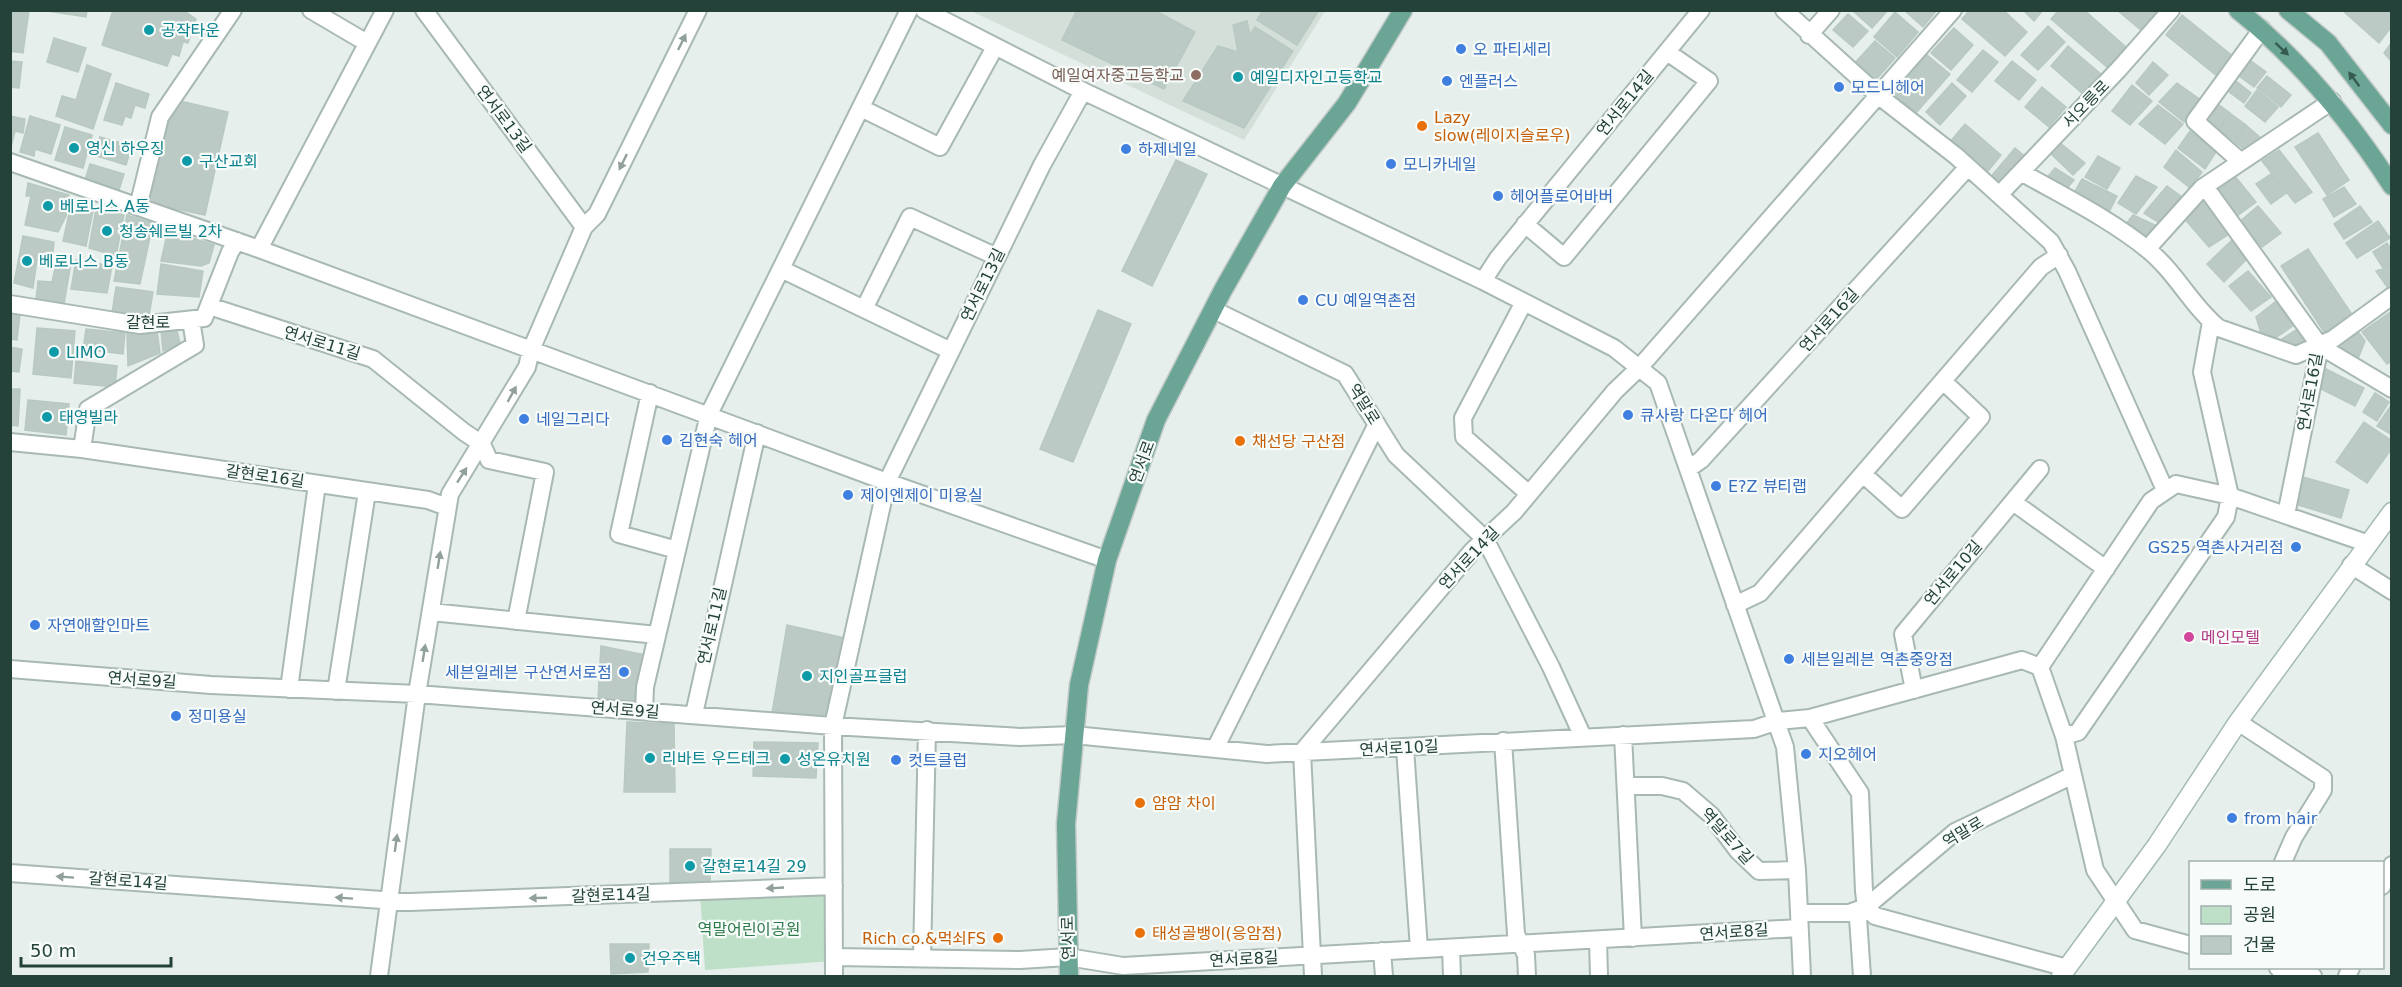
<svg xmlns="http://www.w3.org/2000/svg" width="2402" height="987" viewBox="0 0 2402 987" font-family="'DejaVu Sans','Noto Sans KR',sans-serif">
<rect width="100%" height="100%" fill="#e6efeb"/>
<path fill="#d4dfda" d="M971,11h354l-81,129z"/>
<path fill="#bfe0c8" d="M834,889v72l-129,9 -5,-78z"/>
<path fill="#bbcac4" stroke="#b8c9c2" stroke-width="1.5" d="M10,10h19l-6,43 -13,-2z
M41,10h46l-1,7z
M113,10h70l13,9 -8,24 -5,-1 -4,14 -7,-2 -5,12 -65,-21z
M1077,10h77l41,22 -31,57 -102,-49z
M1263,10h56l-22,35 -40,-25z
M1852,10h36l-16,18z
M1904,10h33l-14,17z
M1970,10h33l24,22 -22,24 -43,-37z
M2023,10h20l-9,11z
M2059,10h25l42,37 -18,21 -57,-49z
M2117,10h42l-17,21z
M2342,10h50v16l-13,17z
M1895,12l23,20 -21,25 -23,-20z
M1848,14l20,17 -15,16 -20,-17z
M2182,15l52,42 -17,19 -51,-41z
M1247,21l3,14 5,-8 38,24 -49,77 -61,-27 35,-55 20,6 -5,-27z
M2048,26l17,16 -27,28 -17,-15z
M1954,28l19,17 -22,25 -20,-17z
M54,38l32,10 -8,24 -31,-10z
M1875,41l20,17 -22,25 -20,-18z
M2392,42v20l-8,-9z
M2068,46l34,29 -18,20 -33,-29z
M1983,50l15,12 -26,30 -15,-12z
M1927,55l23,19 -34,39 -22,-19z
M2247,58l19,14 -12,15 -19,-14z
M10,61l12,1 -3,26 -9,-1z
M2012,61l24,19 -17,20 -24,-19z
M2153,62l15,13 -19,20 -13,-12z
M87,65l24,9 -18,55 -37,-13 6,-20 14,4z
M2267,76l24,19 -10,12 -24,-19z
M2236,81l15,12 -7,10 -16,-12z
M116,83l33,11 -4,14 -10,-3 -4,13 -6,-2 -3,9 -18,-5z
M1952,83l14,13 -26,29 -14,-13z
M2177,83l25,18 -18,21 -25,-20z
M2132,85l20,16 -22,24 -18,-14z
M2042,87l24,20 -17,20 -24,-20z
M2257,90l21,17 -13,15 -20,-16z
M180,101l48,11 -23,103 -57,-12 19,-83z
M2215,102l15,11 -12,16 -15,-12z
M2158,105l25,19 -18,20 -26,-20z
M2231,114l15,11 -12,16 -15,-12z
M10,116l15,3 -2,14 -8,-2 -5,20z
M30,116l30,9 -9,29 -16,-5 -1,7 -14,-4z
M1965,124l36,31 -17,21 -35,-33z
M2247,126l15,13 -14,13 -13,-10z
M65,127l27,8 -9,33 -28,-8z
M2190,131l26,21 -11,17 -27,-21z
M2318,133l31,47 -22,15 -32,-48z
M100,137l32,9 -6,19 -32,-10z
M2059,142l26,21 -12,12 -24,-23z
M2015,148l13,11 -28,29 -11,-9z
M2176,150l26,22 -12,16 -26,-21z
M2279,150l33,42 -17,11 -33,-42z
M2098,156l22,12 -13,21 -22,-12z
M1176,160l31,14 -55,112 -30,-15z
M90,164l34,10 -5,16 -34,-10z
M2055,168l19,12 -10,12 -19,-12z
M2271,174l15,19 -15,11 -15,-20z
M2234,175l22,27 -19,14 -23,-25z
M2136,176l21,11 -21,27 -18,-11z
M2082,179l35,17 -9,18 -34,-21z
M28,183l41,12 -3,21 -8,16 -33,-7 6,-29h-5z
M2167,186l18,13 -24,25 -17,-11z
M2344,187l12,17 -22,13 -11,-18z
M72,200l22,6 -8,40 -23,-5z
M2202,200l27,34 -20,13 -26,-30z
M2258,206l23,27 -19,14 -23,-25z
M2360,206l12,16 -28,17 -10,-15z
M96,209l28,6 -8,41 -27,-8z
M127,215l26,8 -13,61 -26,-3z
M2133,215l24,11 -12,17 -22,-15z
M2378,221l12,17 -33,20 -11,-15z
M168,230l46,15 -5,18 -8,3 -40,-5z
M23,236l31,6 -2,20 -15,-2 -4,28 -19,-5z
M2232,240l15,19 -23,23 -17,-18z
M2387,243l5,8v12l-9,5 -10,-16z
M2308,249l45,67 -29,16 -43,-66z
M57,260l14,3 -7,41 -28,-5 2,-18 14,1z
M76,260l36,6 -5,27 -36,-4z
M161,264l42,7 -4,26 -42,-3z
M2392,265v25l-2,1 -14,-20z
M2248,271l23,26 -20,14 -22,-25z
M116,287l37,5 -4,24 -37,-3z
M2275,302l19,23 -17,12 -16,-4 -5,-16z
M1098,310l33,14 -58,138 -33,-13z
M2392,311v50l-5,3 -25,-32z
M10,313l10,1 -3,26 -7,-1z
M37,328l38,3 -4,47 -38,-4z
M86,329l39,4 -2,21 -40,-5z
M161,330h16l3,14 -17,7z
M2296,330l8,12 -4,4 -13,-1 -5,-6z
M157,331l3,22 -32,13 -1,-33z
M2359,333l6,8 -8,20 -19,-15z
M10,347l12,2 -3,23 -9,-1z
M76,361l41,5 -2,21 -41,-4z
M2326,369l38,19 -9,18 -38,-19z
M10,389h10l-2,37 -8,-1z
M2375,393l14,9 -12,19 -14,-9z
M28,400l41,4 -3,31 -41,-5z
M2392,404v31l-15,-9z
M2364,422l28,19v7l-25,35 -31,-21z
M2303,477l46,13 -8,28 -46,-14z
M787,625l58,13 -18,83 -55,-8z
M601,646l50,10 -8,48 -45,-5z
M627,722l47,2 1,68h-51z
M754,742l64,1 -2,35 -63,-2z
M670,849h41l-1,34 -40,1z
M610,944h39l-1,28 -37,2z"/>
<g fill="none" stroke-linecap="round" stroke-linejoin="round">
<defs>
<path id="street" d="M311,10l56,33
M424,10l160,217
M924,10l159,81 400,190 131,67 44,35 127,364 12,123 5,106
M1784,10l95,86 77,60 95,86 16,29 98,219
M1809,35l22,-25
M861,108l79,39 55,-100
M2240,161l-45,-40 67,-92
M10,162l249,87 628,233 220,78
M2021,172c42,24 89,47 126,77 29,23 46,59 72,79l77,27 37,-16 59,-43
M2206,188l114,158 72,43
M1999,195l120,-126 52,-59
M138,207l22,-90 73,-107
M1525,224l39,33 145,-176 -42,-29
M259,249l126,-239
M2147,249l55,-61 130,-87
M781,269l170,82
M1483,281l15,-23 203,-248
M1524,302l-61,116 1,19 65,57
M10,304l130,21 64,-7 26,-66 7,-11
M209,306l164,53 91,73 18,12 7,16 56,12 -29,149
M864,309l46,-92 87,40
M1214,310l131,64 51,81 89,84 66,128 32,70
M650,393l-31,141 58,16
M10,442l72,7 346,51 19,7
M82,449l6,-40 107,-64 -4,-25
M1688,469l13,-9 267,-293
M1863,474l39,35 79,-92 -38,-36
M2013,502l93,67
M2286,515l34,-169
M2351,565l41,26
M1735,605l25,-12 281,-326 18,-12
M431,612l226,23
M2040,667l111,-166 25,-17 54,12 139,48
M2040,667l24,69 31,134 40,60 55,15
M10,669l201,16 206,9 416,32 187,11 54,-2 193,19 487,-25 24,-8 32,-3 212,-58 18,7
M289,689l28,-205
M1914,690l-11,-56 137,-165
M336,691l31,-199
M644,711l1,-24 64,-273 200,-404
M694,714l63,-281
M1810,718l50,75 4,98 2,16 9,9 192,52
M2238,722l85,56v12l-29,47 -11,25
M1623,735l10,203
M2064,736l14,-4 148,-215 4,-21 -28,-124 9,-50
M1503,741l13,193 10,21 1,21
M1405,748l14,201
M1215,749l162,-325
M1626,786h36l21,5 28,24 27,36 21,20 38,-1
M10,873l400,29 424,-16
M2382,886l10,-21
M1799,913h50l17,-6 89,-75 118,-57
M1598,940l1,36
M1451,948l1,28
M1382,951l2,25
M834,957l186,3 48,-3 55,9 676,-38
M922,958l5,-228
M2278,968l35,8
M379,976l38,-282 33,-200 77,-127 4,-17 53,-123 13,-13 101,-204
M834,976l-1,-250 54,-244 155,-317 41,-74
M1313,976l-11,-224 171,-202 41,-38 101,-121 24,-23 314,-358
M1862,976l-4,-58 8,-11
M2347,976l4,-8"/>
<path id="secondary" d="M2061,976l96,-131 81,-123 154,-210"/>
<path id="primary" d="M2238,10c62,50 111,109 154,176
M2288,10l40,33 64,82
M1069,976l-3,-152 13,-139 28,-125 49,-140 67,-130 59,-104 65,-83 56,-93"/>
</defs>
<use href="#street" stroke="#a8b8b2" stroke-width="20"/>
<use href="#secondary" stroke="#a4bbb3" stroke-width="21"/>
<use href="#primary" stroke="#c2cac8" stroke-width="21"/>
<use href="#street" stroke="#fff" stroke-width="16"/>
<use href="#secondary" stroke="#fff" stroke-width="18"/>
<use href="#primary" stroke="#6aa596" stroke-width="18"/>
</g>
<defs><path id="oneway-solid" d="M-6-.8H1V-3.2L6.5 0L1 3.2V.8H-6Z" transform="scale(1.5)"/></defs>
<g fill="#92a09c">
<use href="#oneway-solid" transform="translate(682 42) rotate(-64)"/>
<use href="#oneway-solid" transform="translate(623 162) rotate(116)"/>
<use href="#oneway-solid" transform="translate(512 394) rotate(-61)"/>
<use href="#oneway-solid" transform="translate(462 475) rotate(-57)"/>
<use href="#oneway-solid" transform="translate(439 560) rotate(-81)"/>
<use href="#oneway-solid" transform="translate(424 653) rotate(-81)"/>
<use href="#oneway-solid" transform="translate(396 843) rotate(-82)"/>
<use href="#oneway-solid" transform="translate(65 877) rotate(-176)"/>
<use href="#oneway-solid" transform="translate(775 888) rotate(177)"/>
<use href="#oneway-solid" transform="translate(344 898) rotate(-176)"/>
<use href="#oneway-solid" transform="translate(538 898) rotate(178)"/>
</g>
<g fill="#365b51">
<use href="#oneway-solid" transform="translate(2282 49) rotate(43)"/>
<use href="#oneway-solid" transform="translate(2354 79) rotate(-127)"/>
</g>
<g fill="#0f9aa8" stroke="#f7fbf9" stroke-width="2">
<circle cx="149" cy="30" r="6"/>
<circle cx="1238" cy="77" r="6"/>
<circle cx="74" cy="148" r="6"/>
<circle cx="187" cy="161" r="6"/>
<circle cx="48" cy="206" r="6"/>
<circle cx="107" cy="231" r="6"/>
<circle cx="27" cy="261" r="6"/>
<circle cx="54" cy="352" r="6"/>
<circle cx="47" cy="417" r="6"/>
<circle cx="807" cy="676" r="6"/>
<circle cx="650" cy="758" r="6"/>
<circle cx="785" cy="759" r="6"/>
<circle cx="690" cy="866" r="6"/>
<circle cx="630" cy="958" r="6"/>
</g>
<g fill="#3f7fe0" stroke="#f7fbf9" stroke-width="2">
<circle cx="1461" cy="49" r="6"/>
<circle cx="1447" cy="81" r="6"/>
<circle cx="1839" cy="87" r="6"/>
<circle cx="1126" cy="149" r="6"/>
<circle cx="1391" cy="164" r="6"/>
<circle cx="1498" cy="196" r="6"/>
<circle cx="1303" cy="300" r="6"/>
<circle cx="1628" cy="415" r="6"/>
<circle cx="524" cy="419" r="6"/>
<circle cx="667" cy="440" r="6"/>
<circle cx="1716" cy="486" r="6"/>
<circle cx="848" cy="495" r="6"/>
<circle cx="2296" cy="547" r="6"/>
<circle cx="35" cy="625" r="6"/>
<circle cx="1789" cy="659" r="6"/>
<circle cx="624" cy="672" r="6"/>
<circle cx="176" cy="716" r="6"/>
<circle cx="1806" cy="754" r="6"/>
<circle cx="896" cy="760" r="6"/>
<circle cx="2232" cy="818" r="6"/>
</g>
<circle fill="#8d6e63" stroke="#f7fbf9" stroke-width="2" cx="1196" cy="75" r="6"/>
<g fill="#e8710a" stroke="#f7fbf9" stroke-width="2">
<circle cx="1422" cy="126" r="6"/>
<circle cx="1240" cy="441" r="6"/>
<circle cx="1140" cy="803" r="6"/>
<circle cx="1140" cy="933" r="6"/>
<circle cx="998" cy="938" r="6"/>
</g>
<circle fill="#d1479c" stroke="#f7fbf9" stroke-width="2" cx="2189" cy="637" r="6"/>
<g text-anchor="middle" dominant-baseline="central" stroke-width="4.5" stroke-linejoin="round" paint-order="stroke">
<g font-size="16" fill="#0d838f" stroke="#f7fbf9" text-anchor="start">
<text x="161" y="30">공작타운</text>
<text x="1250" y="77">예일디자인고등학교</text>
<text x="86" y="148">영신 하우징</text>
<text x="199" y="161">구산교회</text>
<text x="60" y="206">베로니스 A동</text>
<text x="119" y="231">청송쉐르빌 2차</text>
<text x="39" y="261">베로니스 B동</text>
<text x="66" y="352">LIMO</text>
<text x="59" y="417">태영빌라</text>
<text x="819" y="676">지인골프클럽</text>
<text x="662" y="758">리바트 우드테크</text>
<text x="797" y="759">성온유치원</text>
<text x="702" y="866">갈현로14길 29</text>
<text x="642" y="958">건우주택</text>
</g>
<g font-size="16" fill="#366cbe" stroke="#f7fbf9" text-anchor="start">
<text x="1473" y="49">오 파티세리</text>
<text x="1459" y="81">엔플러스</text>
<text x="1851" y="87">모드니헤어</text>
<text x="1138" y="149">하제네일</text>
<text x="1403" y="164">모니카네일</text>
<text x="1510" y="196">헤어플로어바버</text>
<text x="1315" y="300">CU 예일역촌점</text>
<text x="1640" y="415">큐사랑 다온다 헤어</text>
<text x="536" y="419">네일그리다</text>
<text x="679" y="440">김현숙 헤어</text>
<text x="1728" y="486">E?Z 뷰티랩</text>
<text x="860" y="495">제이엔제이 미용실</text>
<text x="2284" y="547" text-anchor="end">GS25 역촌사거리점</text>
<text x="47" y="625">자연애할인마트</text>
<text x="1801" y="659">세븐일레븐 역촌중앙점</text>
<text x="612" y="672" text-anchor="end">세븐일레븐 구산연서로점</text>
<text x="188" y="716">정미용실</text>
<text x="1818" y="754">지오헤어</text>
<text x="908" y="760">컷트클럽</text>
<text x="2244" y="818">from hair</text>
</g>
<g font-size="16" fill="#785e54" stroke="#f7fbf9" text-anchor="end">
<text x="1184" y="75">예일여자중고등학교</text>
</g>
<g font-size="16" fill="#24423a" stroke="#f7fbf9">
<text transform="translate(1625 103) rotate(-51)">연서로14길</text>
<text transform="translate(2086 104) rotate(-46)">서오릉로</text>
<text transform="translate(504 119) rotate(53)">연서로13길</text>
<text transform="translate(983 285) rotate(-64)">연서로13길</text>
<text transform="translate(1829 320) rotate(-48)">연서로16길</text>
<text x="148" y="322">갈현로</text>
<text transform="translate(322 343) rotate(17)">연서로11길</text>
<text transform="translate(2310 392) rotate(-80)">연서로16길</text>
<text transform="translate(1364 404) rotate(58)">역말로</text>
<text transform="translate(1142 462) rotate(-70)">연서로</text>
<text transform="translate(265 476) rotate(8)">갈현로16길</text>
<text transform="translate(1469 558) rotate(-47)">연서로14길</text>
<text transform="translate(1953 573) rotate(-50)">연서로10길</text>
<text transform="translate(712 626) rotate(-77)">연서로11길</text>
<text transform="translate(142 680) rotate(4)">연서로9길</text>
<text transform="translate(625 710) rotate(4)">연서로9길</text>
<text transform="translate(1399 748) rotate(-3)">연서로10길</text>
<text transform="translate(1963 832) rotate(-31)">역말로</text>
<text transform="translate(1727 836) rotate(48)">역말로7길</text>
<text transform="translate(128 881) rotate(4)">갈현로14길</text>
<text transform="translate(611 895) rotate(-2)">갈현로14길</text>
<text transform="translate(1734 932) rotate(-4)">연서로8길</text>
<text transform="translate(1068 938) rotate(-91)">연서로</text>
<text transform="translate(1244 959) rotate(-3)">연서로8길</text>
</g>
<g font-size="16" fill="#c56008" stroke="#f7fbf9" text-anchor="start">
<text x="1434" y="117">Lazy<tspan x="1434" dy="18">slow(레이지슬로우)</tspan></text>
<text x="1252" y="441">채선당 구산점</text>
<text x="1152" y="803">얌얌 차이</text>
<text x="1152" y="933">태성골뱅이(응암점)</text>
<text x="986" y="938" text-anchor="end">Rich co.&amp;먹쇠FS</text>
</g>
<g font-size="16" fill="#b23c85" stroke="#f7fbf9" text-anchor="start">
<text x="2201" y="637">메인모텔</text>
</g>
<g font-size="16" fill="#2d7a4b" stroke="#f7fbf9">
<text x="749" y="929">역말어린이공원</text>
</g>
</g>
<rect width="2402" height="987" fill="none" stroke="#24423a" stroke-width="24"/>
<rect x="2189" y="861" width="195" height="108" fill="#f7fbf9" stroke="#a3b1ad" stroke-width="1.5"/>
<rect x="2201" y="880" width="30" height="9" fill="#6aa596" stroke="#a3b1ad" stroke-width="1.5"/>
<text x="2243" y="891" font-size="18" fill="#24423a">도로</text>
<rect x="2201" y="906" width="30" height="18" fill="#bfe0c8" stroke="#a3b1ad" stroke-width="1.5"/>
<text x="2243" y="921" font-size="18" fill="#24423a">공원</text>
<rect x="2201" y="936" width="30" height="18" fill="#bbcac4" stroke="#a3b1ad" stroke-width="1.5"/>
<text x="2243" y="951" font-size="18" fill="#24423a">건물</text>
<path d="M21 957v9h150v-9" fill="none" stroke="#24423a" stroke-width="3"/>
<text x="30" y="957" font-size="18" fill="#24423a" stroke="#f7fbf9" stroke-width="4.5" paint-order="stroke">50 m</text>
</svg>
